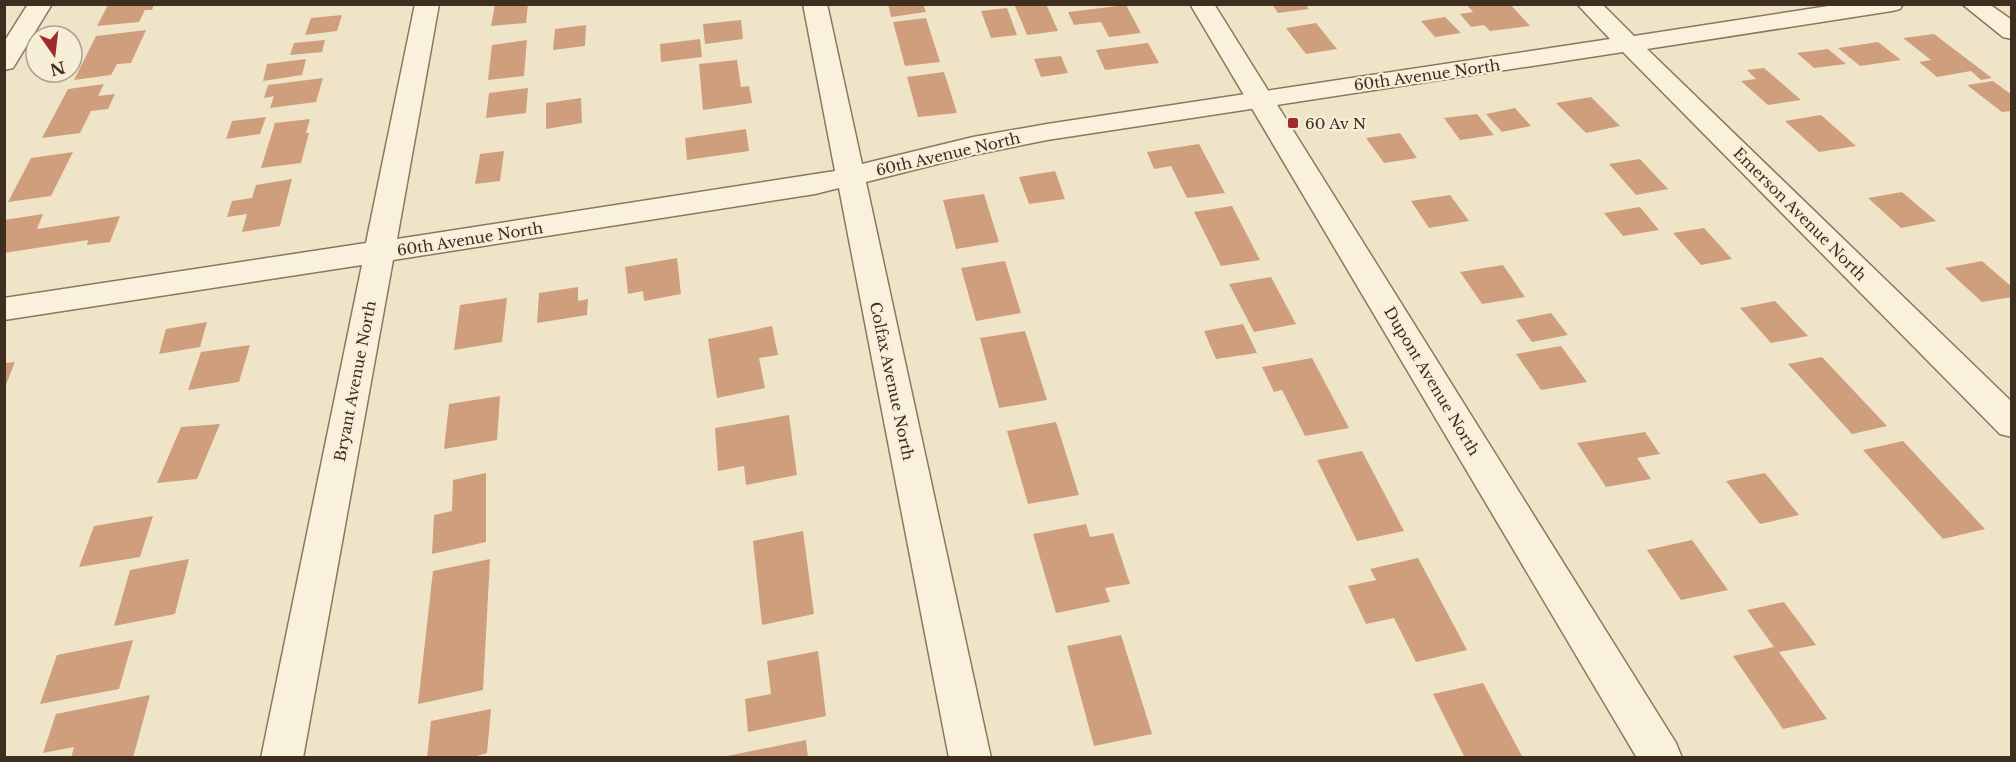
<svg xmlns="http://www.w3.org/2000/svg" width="2016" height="762" viewBox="0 0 2016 762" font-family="'Libre Baskerville',serif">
<rect width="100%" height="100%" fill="#f0e4c8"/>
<path fill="#cf9f7d" d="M154,4l-2,6h-7l-6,12 -42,4 11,-21z
M495,4h33l-2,19 -35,3z
M888,4h35l3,8 -35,5z
M1028,4h18l12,27 -31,4 -12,-29z
M1272,4h33l4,5 -31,4z
M1466,4h44l20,22 -40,5 -6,-6 -13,2 -11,-13 13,-2z
M1126,5l15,28 -32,4 -8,-15 -27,3 -6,-13z
M1007,8l10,27 -26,3 -10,-27z
M342,15l-5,16 -32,4 6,-17z
M1445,17l16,16 -26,4 -14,-16z
M926,18l14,44 -35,4 -12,-44z
M741,20l2,19 -38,5 -2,-20z
M1316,23l21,26 -31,5 -20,-26z
M586,25l-1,21 -32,4 2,-21z
M146,30l-15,33 -14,1 -6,11 -37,5 22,-44z
M1934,34l58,44 -11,2 -10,-9 -34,6 -18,-15 12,-2 -28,-22z
M700,39l2,18 -41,5 -1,-18z
M325,40l-3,12 -32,3 4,-12z
M527,40l-3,36 -36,4 4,-35z
M1878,42l23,18 -41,6 -22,-18z
M1148,43l11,20 -54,7 -9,-20z
M1828,49l18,15 -32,4 -17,-15z
M1061,56l7,17 -27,4 -7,-18z
M306,59l-4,16 -39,6 4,-17z
M737,60l4,27 8,-1 3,17 -49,7 -4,-46z
M1764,68l37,32 -33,5 -27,-24 15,-2 -9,-9z
M944,72l13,41 -39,4 -11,-40z
M323,78l-7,24 -46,6 4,-12 -10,2 4,-13z
M1993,81l19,14v16l-10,1 -35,-27z
M104,84l-6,12 17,-2 -7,15 -17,2 -11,22 -38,5 26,-49z
M528,88l-2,25 -40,5 3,-25z
M1591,97l29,29 -34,7 -30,-30z
M581,98l1,25 -36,6v-26z
M1515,108l16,18 -29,6 -16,-18z
M1477,114l17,21 -34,5 -16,-22z
M1821,115l35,31 -37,6 -34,-31z
M266,117l-6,17 -34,5 6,-18z
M310,119l-4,14h3l-8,30 -40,5 14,-45z
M746,129l3,22 -62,9 -2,-22z
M1400,133l17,25 -33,5 -18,-25z
M1199,144l26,49 -38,5 -16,-32 -17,3 -7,-17z
M504,151l-4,30 -25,3 5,-30z
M73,152l-22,44 -43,6 23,-44z
M1640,159l28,30 -32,6 -27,-31z
M1055,171l10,28 -36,5 -10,-27z
M292,179l-12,47 -38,6 5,-18 -20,3 5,-16 20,-3 4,-13z
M1902,192l34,29 -35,7 -33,-30z
M984,194l15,48 -43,7 -13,-49z
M1450,195l19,26 -40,7 -18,-27z
M1232,206l28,54 -39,6 -27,-54z
M1640,207l19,23 -36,6 -19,-23z
M43,214l-6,15 83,-13 -10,26 -23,3 1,-5 -84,13v-33z
M1704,228l28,31 -31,6 -28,-32z
M677,258l4,36 -37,7 -1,-10 -15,3 -3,-27z
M1005,261l16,52 -45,8 -15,-53z
M1982,261l30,26v10l-30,5 -37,-34z
M1503,265l22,32 -43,7 -22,-32z
M1271,277l25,47 -42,8 -25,-48z
M578,287v14l10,-2 -1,16 -50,8 2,-30z
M507,298l-5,44 -48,8 6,-45z
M1775,301l33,35 -37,7 -31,-35z
M1551,313l17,22 -36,7 -16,-22z
M207,322l-7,25 -41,7 7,-25z
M1243,324l14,29 -41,6 -12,-28z
M772,326l6,29 -19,3 6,30 -48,10 -9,-59z
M1025,331l22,69 -48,8 -19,-70z
M250,345l-11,37 -51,8 13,-38z
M1561,346l26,36 -46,8 -25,-36z
M1822,357l65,69 -35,8 -64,-70z
M1312,358l37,70 -44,8 -23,-46 -8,2 -12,-25z
M15,362l-10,25h-1v-24z
M500,396l-3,44 -53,9 5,-45z
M789,415l8,60 -51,10 -2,-19 -26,5 -3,-43z
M1056,422l23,73 -51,9 -21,-73z
M220,424l-23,55 -40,4 24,-56z
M1645,432l15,22 -23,4 14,21 -45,8 -29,-44z
M1903,441l82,88 -42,10 -80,-89z
M1362,451l42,80 -47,10 -40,-81z
M486,473v69l-54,12 2,-39 18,-4 1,-31z
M1765,473l34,42 -39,9 -34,-43z
M153,516l-13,41 -61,10 15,-41z
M1086,524l4,13 23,-4 17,51 -25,4 5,14 -54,11 -23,-79z
M803,531l11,83 -52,11 -9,-84z
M1692,540l36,50 -47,10 -34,-50z
M1418,558l49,92 -51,12 -22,-44 -28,6 -18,-38 28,-6 -6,-11z
M189,559l-14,55 -61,12 16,-56z
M490,559l-7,131 -65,14 15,-133z
M1784,602l32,43 -37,7 48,67 -44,10 -50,-73 41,-9 -27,-37z
M1121,635l31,99 -58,12 -27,-100z
M133,640l-14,49 -79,15 17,-49z
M818,651l8,65 -78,16 -3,-33 26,-5 -4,-33z
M1483,683l40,75h-58l-32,-64z
M150,695l-17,63h-62l3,-11 -31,6 13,-39z
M491,709l-4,44 -17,5h-43l4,-37z
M806,740l2,18h-81v-2z"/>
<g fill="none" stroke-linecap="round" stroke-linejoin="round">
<defs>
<path id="minor" d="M28,4h24l-39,64 -9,2v-28z
M415,4h24l-42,235 438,-68 -32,-167h24l35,160 111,-27 74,-13 563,-85 -33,-35h25l32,32 207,-32h62l-3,5 -8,2 -245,38 365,353v35l-12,-3 -377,-382 -576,88 -74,15 -107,27 125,576h-42l-110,-570 -24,6 -422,66 -90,498h-42l101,-493 -358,55v-22l362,-55z
M1962,4h27l23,16v19l-9,-2z"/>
<path id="tertiary" d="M1190,4h24l462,739 6,15h-45z"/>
</defs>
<use href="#minor" stroke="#8d765c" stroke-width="3"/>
<use href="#tertiary" stroke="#8d765c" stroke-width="3"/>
<use href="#minor" fill="#faf1dc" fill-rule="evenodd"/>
<use href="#tertiary" fill="#faf1dc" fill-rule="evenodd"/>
</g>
<rect fill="#9e2a2b" stroke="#f7eed8" stroke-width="2" x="1287" y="117" width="12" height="12" rx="3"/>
<g text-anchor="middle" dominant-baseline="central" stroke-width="4.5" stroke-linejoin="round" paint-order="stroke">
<g font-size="15" fill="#3d2e20" stroke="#f7eed8">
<text transform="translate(1427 75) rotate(-8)">60th Avenue North</text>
<text transform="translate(948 154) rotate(-13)">60th Avenue North</text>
<text transform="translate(1800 214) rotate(45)">Emerson Avenue North</text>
<text transform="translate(470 239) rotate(-9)">60th Avenue North</text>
<text transform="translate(355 381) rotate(-79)">Bryant Avenue North</text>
<text transform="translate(892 381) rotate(78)">Colfax Avenue North</text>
<text transform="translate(1432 381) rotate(59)">Dupont Avenue North</text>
</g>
<g font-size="15" fill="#3d2e20" stroke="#f7eed8" text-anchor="start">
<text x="1305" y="123">60 Av N</text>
</g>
</g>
<rect width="2016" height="762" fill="none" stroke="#3d2e20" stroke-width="12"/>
<g transform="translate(54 54) rotate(166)"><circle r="28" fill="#f7eed8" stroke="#ada18e" stroke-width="1.5"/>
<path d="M0-4.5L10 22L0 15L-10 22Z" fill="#9e2a2b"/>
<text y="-9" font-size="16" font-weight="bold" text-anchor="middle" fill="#3d2e20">N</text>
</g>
</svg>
